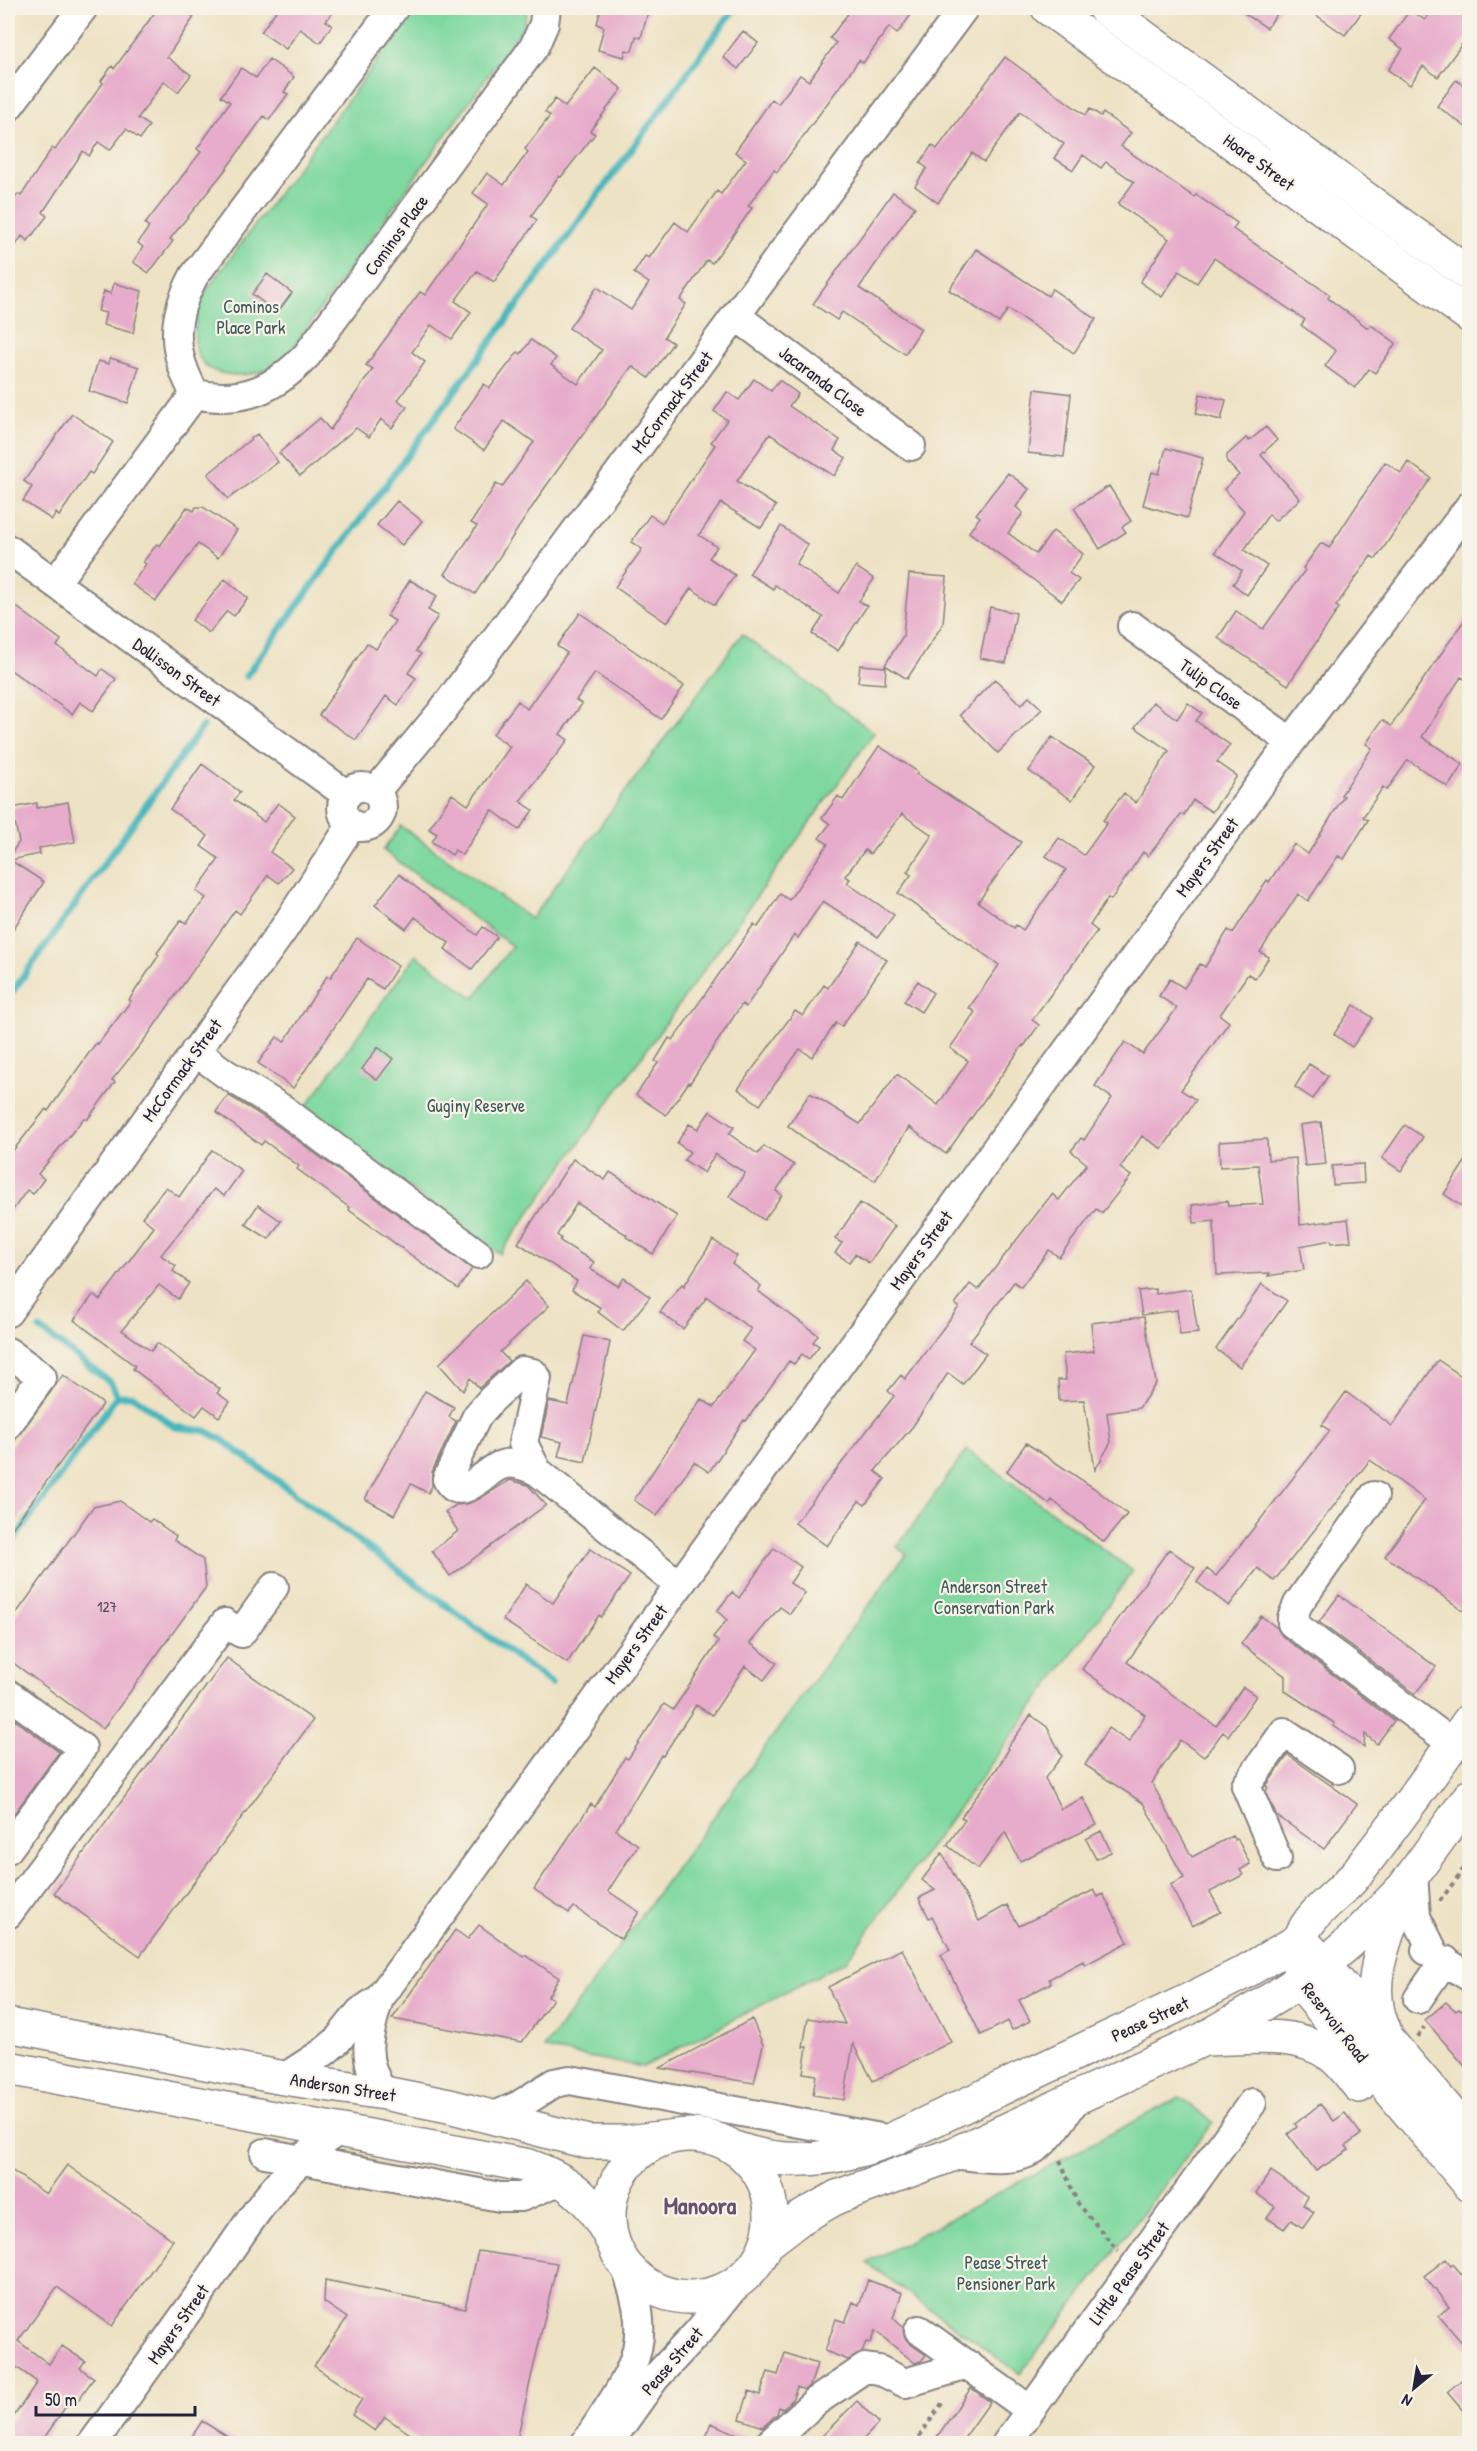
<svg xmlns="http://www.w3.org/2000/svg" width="1477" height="2451" viewBox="0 0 1477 2451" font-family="'Patrick Hand',sans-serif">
<rect width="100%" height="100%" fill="#f7f3e8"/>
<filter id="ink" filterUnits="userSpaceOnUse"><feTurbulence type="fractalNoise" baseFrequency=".0167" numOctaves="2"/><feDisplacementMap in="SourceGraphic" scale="12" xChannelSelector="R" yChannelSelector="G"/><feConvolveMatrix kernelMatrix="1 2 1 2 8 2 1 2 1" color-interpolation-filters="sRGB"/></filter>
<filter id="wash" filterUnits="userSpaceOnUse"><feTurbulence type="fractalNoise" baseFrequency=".008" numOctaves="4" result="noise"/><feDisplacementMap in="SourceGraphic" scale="24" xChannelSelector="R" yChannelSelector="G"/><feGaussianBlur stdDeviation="1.35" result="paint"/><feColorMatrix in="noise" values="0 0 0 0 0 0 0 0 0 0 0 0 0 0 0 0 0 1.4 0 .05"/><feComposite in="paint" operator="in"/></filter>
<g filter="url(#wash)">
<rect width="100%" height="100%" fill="#eee2c4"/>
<path fill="#7ed89f" stroke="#507d6d" stroke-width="1.5" d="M416,8h112l-5,19 -235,327c-6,4 -12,11 -18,14 -18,9 -53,11 -67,-5 -14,-16 -7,-46 -3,-64z
M742,634l132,99 -374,521 -197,-143 113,-156 58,43 38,-52 -129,-96 18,-24 130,93z
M967,1450l166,121 -287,390 -203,106 -99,-18 362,-495 -9,-7z
M1180,2097l33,25 -193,252 -153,-111z"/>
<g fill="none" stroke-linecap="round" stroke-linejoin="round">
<path stroke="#46b6bc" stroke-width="7" d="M246,676l489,-668
M8,998l195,-272
M40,1329l71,54 6,13h16l42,31 31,4 15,8 330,244
M8,1548l109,-152"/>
</g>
<g id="blocks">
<path fill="#e7accb" d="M158,8h22l14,9 -27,40 24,18 -13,17 -14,-11 -26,37 11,8 -9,13 -14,-10 -16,21 -12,-8 -9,14 -6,-5 -40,61 4,4 -19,25 -6,-5 -14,20v-48l10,-14 3,2 31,-48 3,2 48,-67 -2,-2 11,-15 2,3z
M278,8h58l-10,13 6,4 -12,18 -20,-14 -14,20 -25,-17z
M601,8h48l-8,30 -5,-2 -4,15 -6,-1 -2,7 -26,-7 6,-23 -7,-3z
M852,8h64l-19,26 -8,-7 -26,36 -4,-3 -82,112 -3,-2 -26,36 4,2 -19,27 -21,28 -5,-3 -27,40 6,4 -22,33 9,6 -24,35 -17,-12 -88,123 -69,105 -30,-20 32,-48 -6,-3 25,-39 6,3 32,-45 -30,-21 -20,29 -31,-21 31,-45 6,4 28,-36 3,2 10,-14 25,18 -5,7 27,19 24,-34 -33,-22 28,-41 34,23 18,-27 -15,-10 11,-17 4,2 26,-36 13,10 29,-41 4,3 25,-34 -11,-8 37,-53 6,5 22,-29 9,6 27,-38 -6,-5z
M1236,8h45l-14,20z
M1306,8h59l-20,27z
M1434,8h28l8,5v20l-32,44 -15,-11 -13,19 -22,-15 15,-21 -14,-10 21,-29 15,10z
M743,31l15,12 -20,26 -15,-12z
M1005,57l80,58 5,-6 11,7 2,-3 28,20 -10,13 73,51 2,-2 41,28 -4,6 97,66 -2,3 40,30 3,-3 25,18 -21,30 -6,-4 -14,19 -30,-22 11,-15 -35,-26 4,-5 -91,-62 -17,25 -18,-12 -17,26 -22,-15 29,-43 -51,-35 16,-22 -28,-20 -5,6 -18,-13 -10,15 -19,-12 10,-14 -44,-32 -36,50 -12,-9 -34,50 -23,-17 12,-18 -7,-5 12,-18 5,4z
M269,59l25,18 -10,15 4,2 -19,26 -5,-4 -38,53 -56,70 3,2 -24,32 -16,-11 10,-15 -5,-4 11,-16 -4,-3 56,-72 -4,-3 33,-47 -9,-6 20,-28 15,10z
M595,68l27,21 -32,42 5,3 -34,43 -2,-1 -28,40 6,4 -43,62 -17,-11 -22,30 16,11 -19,27 -21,-14 -19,27 13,10 -27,38 9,7 -15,21 -11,-9 -12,18 -13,-9 -56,48 -21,-23 41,-35 10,12 43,-61 -7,-4 54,-73 5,3 63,-91 -15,-11 14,-20 17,12 24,-33 -3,-3 25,-33 -5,-4 10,-13 10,8z
M1456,80l14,10v40l-33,-24z
M893,192l22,15 -56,81 62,41 -16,25 -63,-42 -5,8 -24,-16z
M976,249l72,47 4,-7 44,30 -22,34 -66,-44 -9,14 -50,-33z
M267,274l25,19 -15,20 -25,-19z
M114,283l28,8 -9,42 -30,-8 3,-12 -8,-2 6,-20 7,3z
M110,358l29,9 -11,36 -39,-12 9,-30 11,3z
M754,379l17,12 8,-11 19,14 -9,12 51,34 -6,10 12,8 -12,18 -64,-42 -33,47 39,25 -15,22 -40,-25 -22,32 18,12 -8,11 26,17 -20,30 -24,-17 -24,35 -52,-36 27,-38 -11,-7 19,-27 12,8 53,-78 -4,-3 16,-22 -13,-9 13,-19 12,8z
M1035,389l36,5 -7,63 -36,-4z
M1200,394l26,6 -5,20 -25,-6z
M72,414l41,28 -21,32 -3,-2 -30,44 -3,-3 -4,7 -29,-19 9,-14 -8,-6z
M1266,427l11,13 -16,15 39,44 -25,22 -6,-7 -25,36 23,16 -20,29 -14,-11 9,-13 -27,-19 29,-41 -20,-22 15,-14 -12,-13v-7l19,-17 3,3z
M257,434l21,28 -50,37 -20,-25z
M1166,448l37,10 -16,60 -44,-13 9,-33 7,2z
M1385,462l16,11 7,-11 23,16 -55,81 -5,-3 -35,50 3,2 -51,77 -70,-47 18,-27 27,18 42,-59 -2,-2 18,-25 8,5z
M1008,473l21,16 -13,18 7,6 -15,20 28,21 17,-23 30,23 -14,19 10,7 -17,21 -93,-69 11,-15 -4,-3z
M1109,486l22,35 -9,6 4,5 -26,17 -26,-41z
M397,501l25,20 -20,24 -25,-20z
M187,507l7,4 2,-4h7l34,23 -19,28 -20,-14 -42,57 -24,-17 14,-20 -3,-2 14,-18 3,2z
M781,526l27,19 -12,19 43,29 17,-26 18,12 -15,22 8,5 -29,45 -26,-17 11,-17 -48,-32 -2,4 -24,-15z
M909,574l38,3 -4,47 -36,55 -22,-14 18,-29z
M225,579l23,19 -14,18 -7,-5 -18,22 -17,-13z
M410,580l27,16 -9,14 10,6 -22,35 5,3 -13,19 8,5 -18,27 -12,-9 -30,44 -37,-25 48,-72 9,6 19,-28 -8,-5z
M14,605l47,35 -4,6 41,30 4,-7 14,10 -23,32 -13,-9 -8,12 -64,-46v-54z
M990,607l26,6 -10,50 -26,-5z
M1470,612v70l-9,-5 -39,60 41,27 -15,23 -40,-27 -21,30 -4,-3 -20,30 5,3 -24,39 -6,-3 -30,45 -10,-7 -38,58 9,5 -14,21 -7,-4 -28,41 9,7 -48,68 15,10 -34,49 -20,-13 -22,32 11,8 -29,37 -6,-4 -37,48 -10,-7 -28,37 -7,-5 -45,60 17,12 -23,30 -15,-11 -35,53 -38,45 10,8 -20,26 -6,-4 -32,45 -32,-23 99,-127 -6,-5 13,-16 4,4 54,-72 -4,-3 15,-20 8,6 74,-96 7,6 28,-36 -16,-13 10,-13 3,2 28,-42 -17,-12 30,-44 18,12 34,-46 -18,-12 11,-17 14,9 16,-24 5,3 23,-37 5,3 34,-53 2,2 25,-38 14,10 36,-58 -3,-1 31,-47 -6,-4 16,-24 9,6z
M580,613l104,73 -23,33 -66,-46 -19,27 6,4 -22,30 8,6 -48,61 13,9 -14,20 -27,-20 -30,45 -7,-5 -3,5 -20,-13 5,-8 -8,-5 23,-35 16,11 42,-58 -17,-13 25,-33 9,8 40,-56 -10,-7z
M860,665l26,2 -1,17 -27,-2z
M995,679l26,26 8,-8 13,12 -44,44 -38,-38z
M1153,702l24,17 11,-16 14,10 -6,8 34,24 -13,17 20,14 -25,36 -19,-12 -9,15 -2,-1 -34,42 -5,-4 -32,48 -3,-2 -18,27 7,6 -65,89 7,5 -15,21 -1,-1 -77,109 -37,-27 -34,54 -65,-39 -22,-16 22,-33 50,31 37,-50 41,31 30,-44 -18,-13 25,-36 -6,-4 30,-43 -101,-72 13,-18 -4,-3 25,-37 -30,-21 -32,40 -5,-4 -20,26 5,3 -3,4 47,32 -16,22 -55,-36 -25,37 -4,-3 -48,72 -4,-3 -52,79 -1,-1 -23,33 -30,-20 22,-32 -3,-2 14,-23 4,2 81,-116 4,3 22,-33 9,6 39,-56 -9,-6 11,-14 -8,-6 16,-22 5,4 36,-54 39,26 -2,2 105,68 -43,60 36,26 2,-3 7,5 43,-60 -20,-14 13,-18 25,17 23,-32 -4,-3 21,-27 12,10 33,-52 -34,-24z
M1052,737l43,28 -23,35 -43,-29z
M202,764l38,28 -6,8 30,22 14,-19 17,13 -25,36 22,16 -13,15 -11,-8 -28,39 -5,-4 -87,125 -36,45 3,2 -28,38 -3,-2 -46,56 6,5 -11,15 -6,-4 -19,27v-60l38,-48 2,2 48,-68 2,1 33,-43 -2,-1 30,-45 -2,-2 24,-33 5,3 20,-25 -10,-7 23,-32 -18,-13 7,-10 -38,-27z
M68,802l7,40 -36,6 1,6 -30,6 34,22 -36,55v-79l11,-16 -7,-34 25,-5v5z
M399,874l78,61 6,-8 14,10 -25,32 -27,-20 4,-6 -34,-26 -9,12 -31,-24z
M357,938l41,28 -15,23 -16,-10 -74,109 -35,-25 19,-26 7,5 43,-66 3,2z
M860,941l27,19 -45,66 -6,-3 -24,34 -12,-8 -40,56 -22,-16 57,-78 8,5 21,-31 4,3z
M918,981l15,12 -12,19 -17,-11z
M1354,1005l19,13 -21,29 -18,-13z
M378,1047l15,12 -16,21 -15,-11z
M1309,1064l19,12 -15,23 -18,-12z
M228,1095l47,29 197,145 -14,20 -109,-79 1,-2 -53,-39 2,-3 -35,-25 -3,4 -45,-33z
M710,1111l24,16 -5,7 29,20 6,-8 30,19 -18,26 6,4 -18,25 -35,-24 16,-23 -30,-19 -11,19 -20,-13 6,-8 -13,-9 12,-19 9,5z
M1321,1122l5,42 -21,2 -5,-41z
M1405,1125l18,12 -22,34 -19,-13z
M1267,1139l1,21 28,-2 4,67 48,-6 3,22 -19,2 -1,-3 -31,6 4,24 -36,6 2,-3 -53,2 -3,-54 -20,2 -2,-18 35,-4 1,5 35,-2 -5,-39 -38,2 -1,-25z
M212,1150l30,21 -18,25 -10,-7 -53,66 15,11 -3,5 16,12 -11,16 -19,-14 -37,45 29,21 6,-8 63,46 -3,4 13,9 -11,15 -15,-11 -8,10 -63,-47 2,-3 -61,-46 19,-25 7,5 54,-73 -12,-10 24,-30 13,10z
M1470,1154v42l-7,11 -19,-13z
M573,1159l32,21 5,-8 67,44 -24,38 -27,-17 1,-2 -50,-32 -20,32 4,3 -1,3 34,21 -4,7 28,17 6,-8 26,19 -27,34 -25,-19 3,-4 -29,-18 5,-9 -59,-38z
M1363,1164l1,19 -31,2 -1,-19z
M860,1203l35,23 -26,37 -14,-9 -6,8 -14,-9 7,-10 -7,-4z
M258,1205l23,16 -12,18 -24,-15z
M713,1240l24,16 -5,8 29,22 -3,5 60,44 -5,7 6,4 -10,13 -7,-5 -8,10 -5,-3 -43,60 -2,-1 -35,52 -15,-10 -37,54 -23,-16 67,-101 13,8 41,-57 -13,-9 9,-12 -44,-32 -24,32 -23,-17 22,-28 2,2z
M526,1281l23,25 -49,46 9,9 -30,27 -9,-10 -7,13 -24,-27z
M1262,1284l25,17 -47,66 -24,-18z
M1155,1289l1,5 35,-5 7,44 -18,2 -3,-25 -35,5 -4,-24z
M1144,1317l12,66 -17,25 -32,5 4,29 -16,28 -11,-70 -25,1 -1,-21h8l-3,-26 31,-3 -3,-28z
M584,1336l26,6 -25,120 -27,-6 4,-14 -21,-5 8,-36 19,4z
M1438,1360l32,22v233l-85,-59 40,-56 -55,-40 -96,121 -16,-13 -29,38 -32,-24 10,-13 9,7 114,-145 -8,-6 24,-33 46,34z
M63,1375l40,29 -95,130v-84z
M425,1391l29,16 -5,10 7,4 -24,51v14l-4,7 -17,-9 -17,31 -29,-16z
M1026,1443l68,45 33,26 -23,28 -52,-42 -3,4 -42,-33z
M510,1480l18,5 18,20 -96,71 -18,-25 26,-20 -13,-19 11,-7 11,-1 12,-5z
M120,1501l29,21 3,-3 24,17 -2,4 29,20 3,27 -103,142 -95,-70v-34l85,-118z
M774,1548l27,19 -11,16 15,10 -15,21 -10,-7 -30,36 27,20 -13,17 -19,-14 -33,49 -16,-10 -33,51 -2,-1 -45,75 22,15 -30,46 31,21 -18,27 -47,-32 -5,6 -35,-24 57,-85 4,3 30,-50 3,2 36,-55 9,6 45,-68 -5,-5 14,-17 -10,-9 15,-19 7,6z
M590,1549l40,27 -29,41 -2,-2 -32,48 -64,-43 23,-36 27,19z
M1169,1549l26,19 -68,94 89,64 27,-39 13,9 -28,40 -5,-4 -19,25 -24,-17 -28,43 40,74 40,-21 3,4 2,-2 13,26 -10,6 3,5 -33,17 11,20 -29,14 -22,-41 14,-7 -41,-75 -58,-38 23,-37 21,14 16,-27 -63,-46z
M1339,1595l97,72 -21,27 -96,-72z
M1261,1616l16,12 5,8 112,85 -17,23 -12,-10 -1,13 -30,-21v-3l-49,-32v-15l-44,-32z
M227,1658l86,62 -173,236 -86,-63z
M1031,1715l16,12 15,29 -17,22 16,31 22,-11 14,27 -77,36 -15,-29 -27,37 -31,-24 18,-25 -4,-3 35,-47 13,-21 -2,-1z
M15,1720l44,32 -51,70v-91z
M1288,1755l69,49 -33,45 -48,-34 -10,-24 2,-4 -2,-1z
M1101,1831l10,21 -15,7 -10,-20z
M942,1853l37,68 28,-16 12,21 75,-36 4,7 5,-3 25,48 -43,23 -2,-4 -34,18 2,4 -32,17 11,21 -18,9 -4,-9 -27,14 -40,-80 9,-5 -18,-34 -3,2 -10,-20 16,-8 -13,-10z
M479,1925l45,32 1,-2 34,23 -11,18 5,3 -31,43 -130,-23 63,-89 13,9z
M902,1949l49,93 -78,39 -20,-37 -9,56 -31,-5 3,-20 -13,-2 4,-26h-4l5,-29 37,6 -17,-37z
M1446,2002l10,9 3,-2 11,7v56l-45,-52z
M752,2019l11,26 -9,38 -94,-15z
M1320,2104l14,17 11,-8 16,21 -15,12 3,4 -33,21 -28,-37 9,-7 -2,-3z
M67,2165l106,75 -61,86 -55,-39 -39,54 31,23 13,-18 23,15 -5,7 14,10 -18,25 -5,-4 -31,45h-32v-19l29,-43 -29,-21v-193l38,26z
M1271,2171l37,26 -5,8 11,7 -11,16 -12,-8 -7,9 -17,-11 8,-11 -19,-14z
M478,2251l79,12 -41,181h-91l-40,-27 -10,14 -23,-16 10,-16 -48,-33 33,-48 -23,-16 1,-22 140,28z
M1446,2259l5,7 2,-2 17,20v68l-31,-36 10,-9 -25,-31z
M868,2280l34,13 -9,25 10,9 1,9 5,7 17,12 -5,6 -6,2 -40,-32 -5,12 -4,-1 -4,11 -14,7 -23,-9 11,-32 9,3 8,-20 6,3z
M785,2353l32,11 -7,22 -6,4 -7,-3 -5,13 -9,9 -4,-2 -2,7 -14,13 -23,-8 9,-28 11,4 8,-23 10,3z
M1470,2373v46l-23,-27z
M971,2388l19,14 -30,42h-28z
M857,2401l22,22 -20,21h-45z
M202,2421l37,23h-52z
M711,2423l42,18v3h-51z"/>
</g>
</g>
<g filter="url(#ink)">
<use href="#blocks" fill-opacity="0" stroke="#888280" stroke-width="1.5"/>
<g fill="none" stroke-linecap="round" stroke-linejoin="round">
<defs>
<path id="minor" d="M394,8l-200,268c-23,43 -23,75 1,118 48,10 80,-5 112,-39l227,-308 10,-23 2,-16
M8,107l75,-99
M736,316l175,130
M8,549l339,246
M55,583l140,-189
M1132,626l159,116
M342 807a20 20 0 1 1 40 0a20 20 0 1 1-40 0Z
M375,792l65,-78 524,-706
M195,1051l31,23 58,36 194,144
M8,1312l275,-382 69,-106
M8,1352l34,25 -34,47
M537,1471l-14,-28 14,-65 -4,-5 -11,-2 -31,29 -14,16 -30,63c12,26 38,-7 52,-13 13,-6 26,0 38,5l142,114
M1374,1496l-76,108 -6,14v5l161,121
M8,1694l74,54 -74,101
M1277,1858l-31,-72 38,-54 55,37
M1413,1874l3,43 19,38
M8,1914l217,-291 16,10 33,-46
M1426,1950l44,27
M379,1999c-11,35 -19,61 5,94
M1418,1999l27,-39
M284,2078l40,-26 13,-11 23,-29 19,-13 912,-1257 179,-236
M492,2117l26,-11 36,-23 16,-3 321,60
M265,2153l235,44h21l38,-16
M954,2154c73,11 84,4 123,-57
M919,2330l111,80
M92,2444c38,-52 75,-104 112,-156 39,-56 76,-122 136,-158
M585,2444c44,-70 74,-95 39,-180
M608,2444l47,-66 44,-47 40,-50
M769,2444l46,-42 50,-34 14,2 26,13 63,-18
M1006,2444l246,-341"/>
<path id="major" d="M1048,8l422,308
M1104,8l366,267
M1470,1720c-39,54 -77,108 -118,159 -16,18 -43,35 -51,58 -7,21 -2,39 8,57l161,191
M1309,1948l161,188
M8,2025l276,53 100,15 65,13 139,36h39l50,-6
M1385,2032c-22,-45 -1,-90 15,-133
M1209,2039c40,-1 88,-9 122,16 11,8 19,20 28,31
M8,2068l521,98c45,16 63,35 84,76
M609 2216a81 81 0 1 1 162 0a81 81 0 1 1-162 0Z
M734,2148c55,20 104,11 157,-8l294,-138 58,-29 58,-34
M766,2244l33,-25 38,-22 117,-43 250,-115 73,-43 47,-32 26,-22 54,-55 66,-91"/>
</defs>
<use href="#minor" stroke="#888280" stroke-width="32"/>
<use href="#major" stroke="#888280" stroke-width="36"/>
<path stroke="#888280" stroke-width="4" stroke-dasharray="4.5 4.5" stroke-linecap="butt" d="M1440,1901l30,-41
M1418,2037l6,-10
M1060,2160l17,42 41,49
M914,2444l29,-42"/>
<use href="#minor" stroke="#fff" stroke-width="28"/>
<use href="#major" stroke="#fff" stroke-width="33"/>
</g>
</g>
<g text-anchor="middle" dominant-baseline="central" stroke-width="4.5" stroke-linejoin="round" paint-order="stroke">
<g font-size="15" fill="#53445f">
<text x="107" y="1606">127</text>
</g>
<g font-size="18" fill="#22223b" stroke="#f7f3e8">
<text transform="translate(1259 162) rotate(36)">Hoare Street</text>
<text transform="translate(396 235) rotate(-54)">Cominos Place</text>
<text transform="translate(823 381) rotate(37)">Jacaranda Close</text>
<text transform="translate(672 402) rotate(-53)">McCormack Street</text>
<text transform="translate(177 672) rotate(36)">Dollisson Street</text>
<text transform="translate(1211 684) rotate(36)">Tulip Close</text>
<text transform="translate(1207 857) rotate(-54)">Mayers Street</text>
<text transform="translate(182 1070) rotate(-54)">McCormack Street</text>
<text transform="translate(921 1250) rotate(-54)">Mayers Street</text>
<text transform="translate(636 1644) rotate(-54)">Mayers Street</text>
<text transform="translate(1150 2019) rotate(-25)">Pease Street</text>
<text transform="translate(1335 2022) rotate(52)">Reservoir Road</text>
<text transform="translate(343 2087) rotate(9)">Anderson Street</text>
<text transform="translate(1129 2273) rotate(-54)">Little Pease Street</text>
<text transform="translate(178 2324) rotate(-55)">Mayers Street</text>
<text transform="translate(672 2361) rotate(-49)">Pease Street</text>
</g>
<g font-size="18" fill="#3e5959" stroke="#f7f3e8">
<text x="251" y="306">Cominos<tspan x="251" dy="21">Place Park</tspan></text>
<text x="476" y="1105">Guginy Reserve</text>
<text x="994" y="1586">Anderson Street<tspan x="994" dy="21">Conservation Park</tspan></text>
<text x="1006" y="2262">Pease Street<tspan x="1006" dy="21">Pensioner Park</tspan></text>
</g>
<g font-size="24" font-weight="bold" fill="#67526d" stroke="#f7f3e8">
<text x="700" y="2205">Manoora</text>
</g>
</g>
<rect width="1477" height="2451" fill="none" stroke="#f7f3e8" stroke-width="30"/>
<g transform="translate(1414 2388) rotate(210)" stroke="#f7f3e8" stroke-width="4.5" paint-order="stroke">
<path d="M0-4.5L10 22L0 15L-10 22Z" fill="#22223b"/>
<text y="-9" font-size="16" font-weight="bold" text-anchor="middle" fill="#22223b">N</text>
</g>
<path d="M36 2406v9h159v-9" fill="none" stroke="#22223b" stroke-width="3"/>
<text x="45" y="2406" font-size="18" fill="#22223b" stroke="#f7f3e8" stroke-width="4.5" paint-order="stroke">50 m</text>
</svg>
